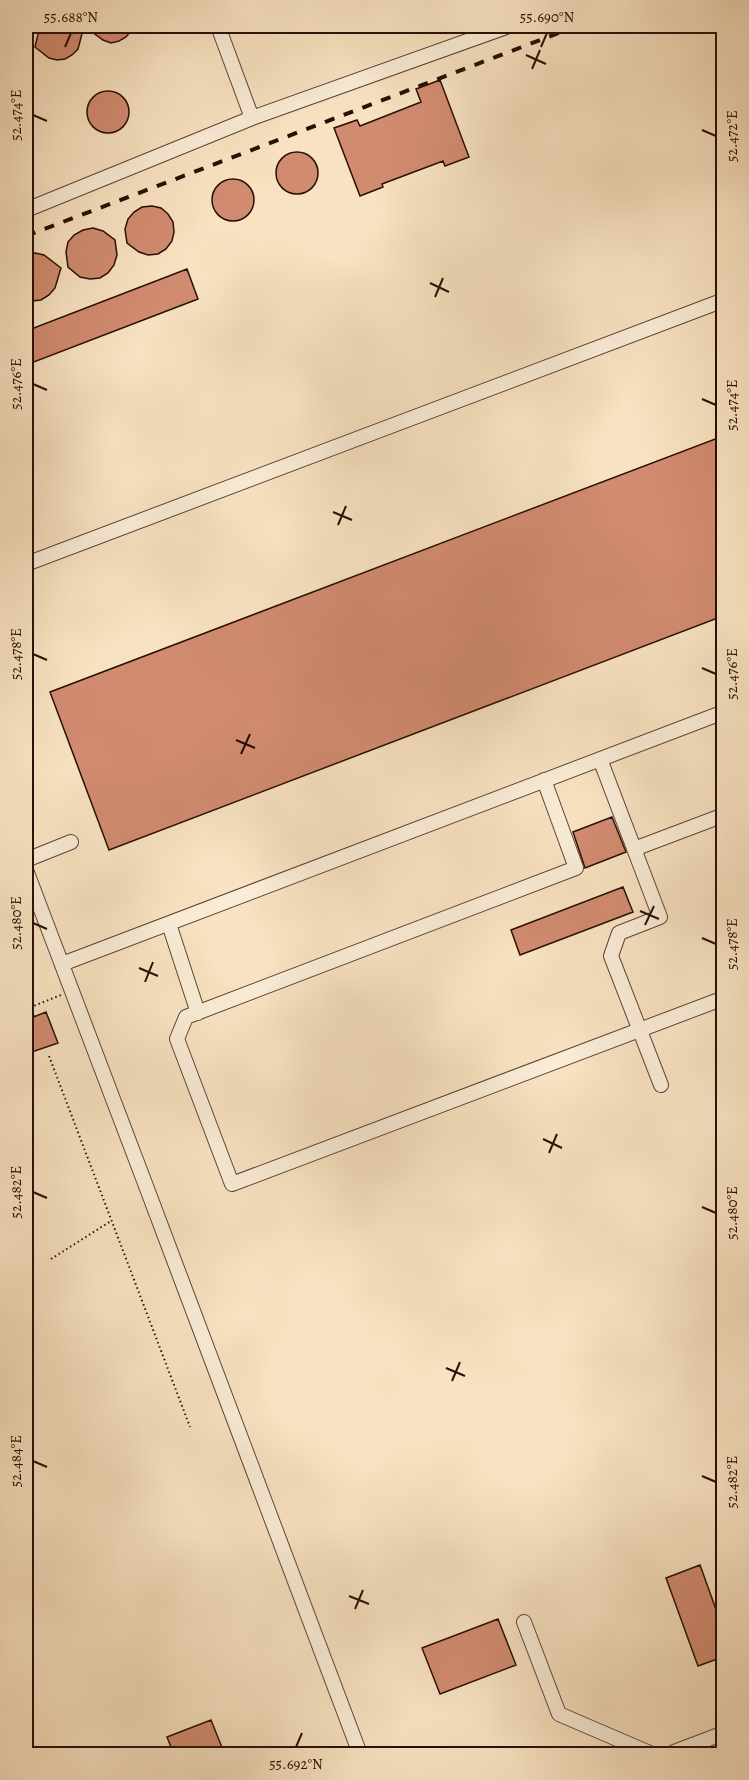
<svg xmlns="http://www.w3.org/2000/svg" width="749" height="1780" viewBox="0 0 749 1780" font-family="Alegreya,serif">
<rect width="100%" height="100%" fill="#f8e2c1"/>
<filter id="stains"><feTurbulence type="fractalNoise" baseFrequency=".00333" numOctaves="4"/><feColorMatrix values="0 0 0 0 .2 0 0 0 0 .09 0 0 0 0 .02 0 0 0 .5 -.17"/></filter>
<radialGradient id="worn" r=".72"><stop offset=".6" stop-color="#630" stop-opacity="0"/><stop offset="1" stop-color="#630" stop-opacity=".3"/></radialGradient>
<path fill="#d18b70" stroke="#290e05" stroke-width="1.5" d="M42,26h93l-9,11 -7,4 -8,2 -8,-3 -19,-14 -6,23 -6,6 -7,4 -8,1 -8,-2 -14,-11 4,-17z
M440,80l29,77 -24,9 -2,-5 -61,23 1,3 -23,9 -26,-68 23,-8 3,6 61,-24 -5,-13z
M87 112a21 21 0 1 1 42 0a21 21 0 1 1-42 0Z
M276 173a21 21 0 1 1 42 0a21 21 0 1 1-42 0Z
M212 200a21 21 0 1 1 42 0a21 21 0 1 1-42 0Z
M152,206l9,2 7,6 5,8 1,10 -2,9 -6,8 -8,5 -10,1 -9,-3 -12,-9 -2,-14 3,-10 6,-7 8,-5z
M93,228l10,3 12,9 2,15 -3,10 -6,8 -8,5 -10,1 -10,-2 -12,-10 -2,-15 2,-10 6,-7 9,-5z
M35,253l9,2 17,13 -6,20 -6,7 -8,5 -9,1 -6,-1v-46z
M187,269l11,30 -172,66v-34z
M723,436v180l-614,234 -59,-158z
M612,817l14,35 -41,16 -12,-36z
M623,887l10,25 -113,43 -9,-25z
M46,1012l12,31 -32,11v-34z
M700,1565l23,64v28l-25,9 -32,-88z
M498,1619l18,46 -76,29 -18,-46z
M211,1720l14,35h-51l-7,-18z"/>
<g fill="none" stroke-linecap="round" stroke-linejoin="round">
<defs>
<path id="minor" d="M218,26l34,92 257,-92
M26,210l226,-92
M26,564l698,-264
M600,759l60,158 -41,16 -8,23 50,129
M544,780l32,88 -390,149 -9,22 55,145 492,-186
M634,849l90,-34
M26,860l45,-18
M26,870c113,294 222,590 334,884
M169,924l29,89
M62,964l662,-252
M524,1622l35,92 93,40
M675,1754l-1,-2 50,-19"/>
</defs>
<use href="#minor" stroke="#5d4334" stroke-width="16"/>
<path stroke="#290e05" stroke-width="2" stroke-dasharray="1.5 3" stroke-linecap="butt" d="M26,994l8,22
M26,1009l35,-14
M49,1056l141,371
M51,1259l60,-38"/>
<use href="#minor" stroke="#faecd7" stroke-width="14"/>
<path stroke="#290e05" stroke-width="4" stroke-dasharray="10 10" stroke-linecap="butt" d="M26,236l551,-210"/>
</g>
<path fill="none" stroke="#290e05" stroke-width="2" d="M65,47l6,-14M541,47l6,-14M526,55l20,9M532,69l8,-19M33,115l14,6M702,130l14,6M430,283l19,9M435,297l8,-19M33,384l14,6M702,399l14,6M333,512l19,8M338,525l8,-19M33,654l14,6M702,668l14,6M236,740l19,8M241,754l9,-20M640,911l19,8M33,923l14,6M645,925l9,-19M702,938l14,6M139,968l19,8M145,982l8,-20M543,1139l19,9M549,1153l8,-19M33,1192l14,6M702,1207l14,6M446,1368l19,8M452,1381l8,-19M33,1461l14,6M702,1476l14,6M349,1596l20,8M355,1609l8,-19M296,1747l6,-14"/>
<rect width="749" height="1780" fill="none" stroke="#f8e2c1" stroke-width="66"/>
<rect x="33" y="33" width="683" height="1714" fill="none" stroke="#290e05" stroke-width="2"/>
<g font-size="15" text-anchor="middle" fill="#290e05">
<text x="71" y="22">55.688°N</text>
<text x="547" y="22">55.690°N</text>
<text transform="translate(16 115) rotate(-90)" y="5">52.474°E</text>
<text transform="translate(732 136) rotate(-90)" y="5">52.472°E</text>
<text transform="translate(16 384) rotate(-90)" y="5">52.476°E</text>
<text transform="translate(732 405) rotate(-90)" y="5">52.474°E</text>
<text transform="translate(16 654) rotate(-90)" y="5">52.478°E</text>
<text transform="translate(732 674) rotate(-90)" y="5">52.476°E</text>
<text transform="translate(16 923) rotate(-90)" y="5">52.480°E</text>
<text transform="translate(732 944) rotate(-90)" y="5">52.478°E</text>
<text transform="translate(16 1192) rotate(-90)" y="5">52.482°E</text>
<text transform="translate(732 1213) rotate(-90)" y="5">52.480°E</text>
<text transform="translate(16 1461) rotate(-90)" y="5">52.484°E</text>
<text transform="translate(732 1482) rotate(-90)" y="5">52.482°E</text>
<text x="296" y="1769">55.692°N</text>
</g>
<rect width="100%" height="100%" filter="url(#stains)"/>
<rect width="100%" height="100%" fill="url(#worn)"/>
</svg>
